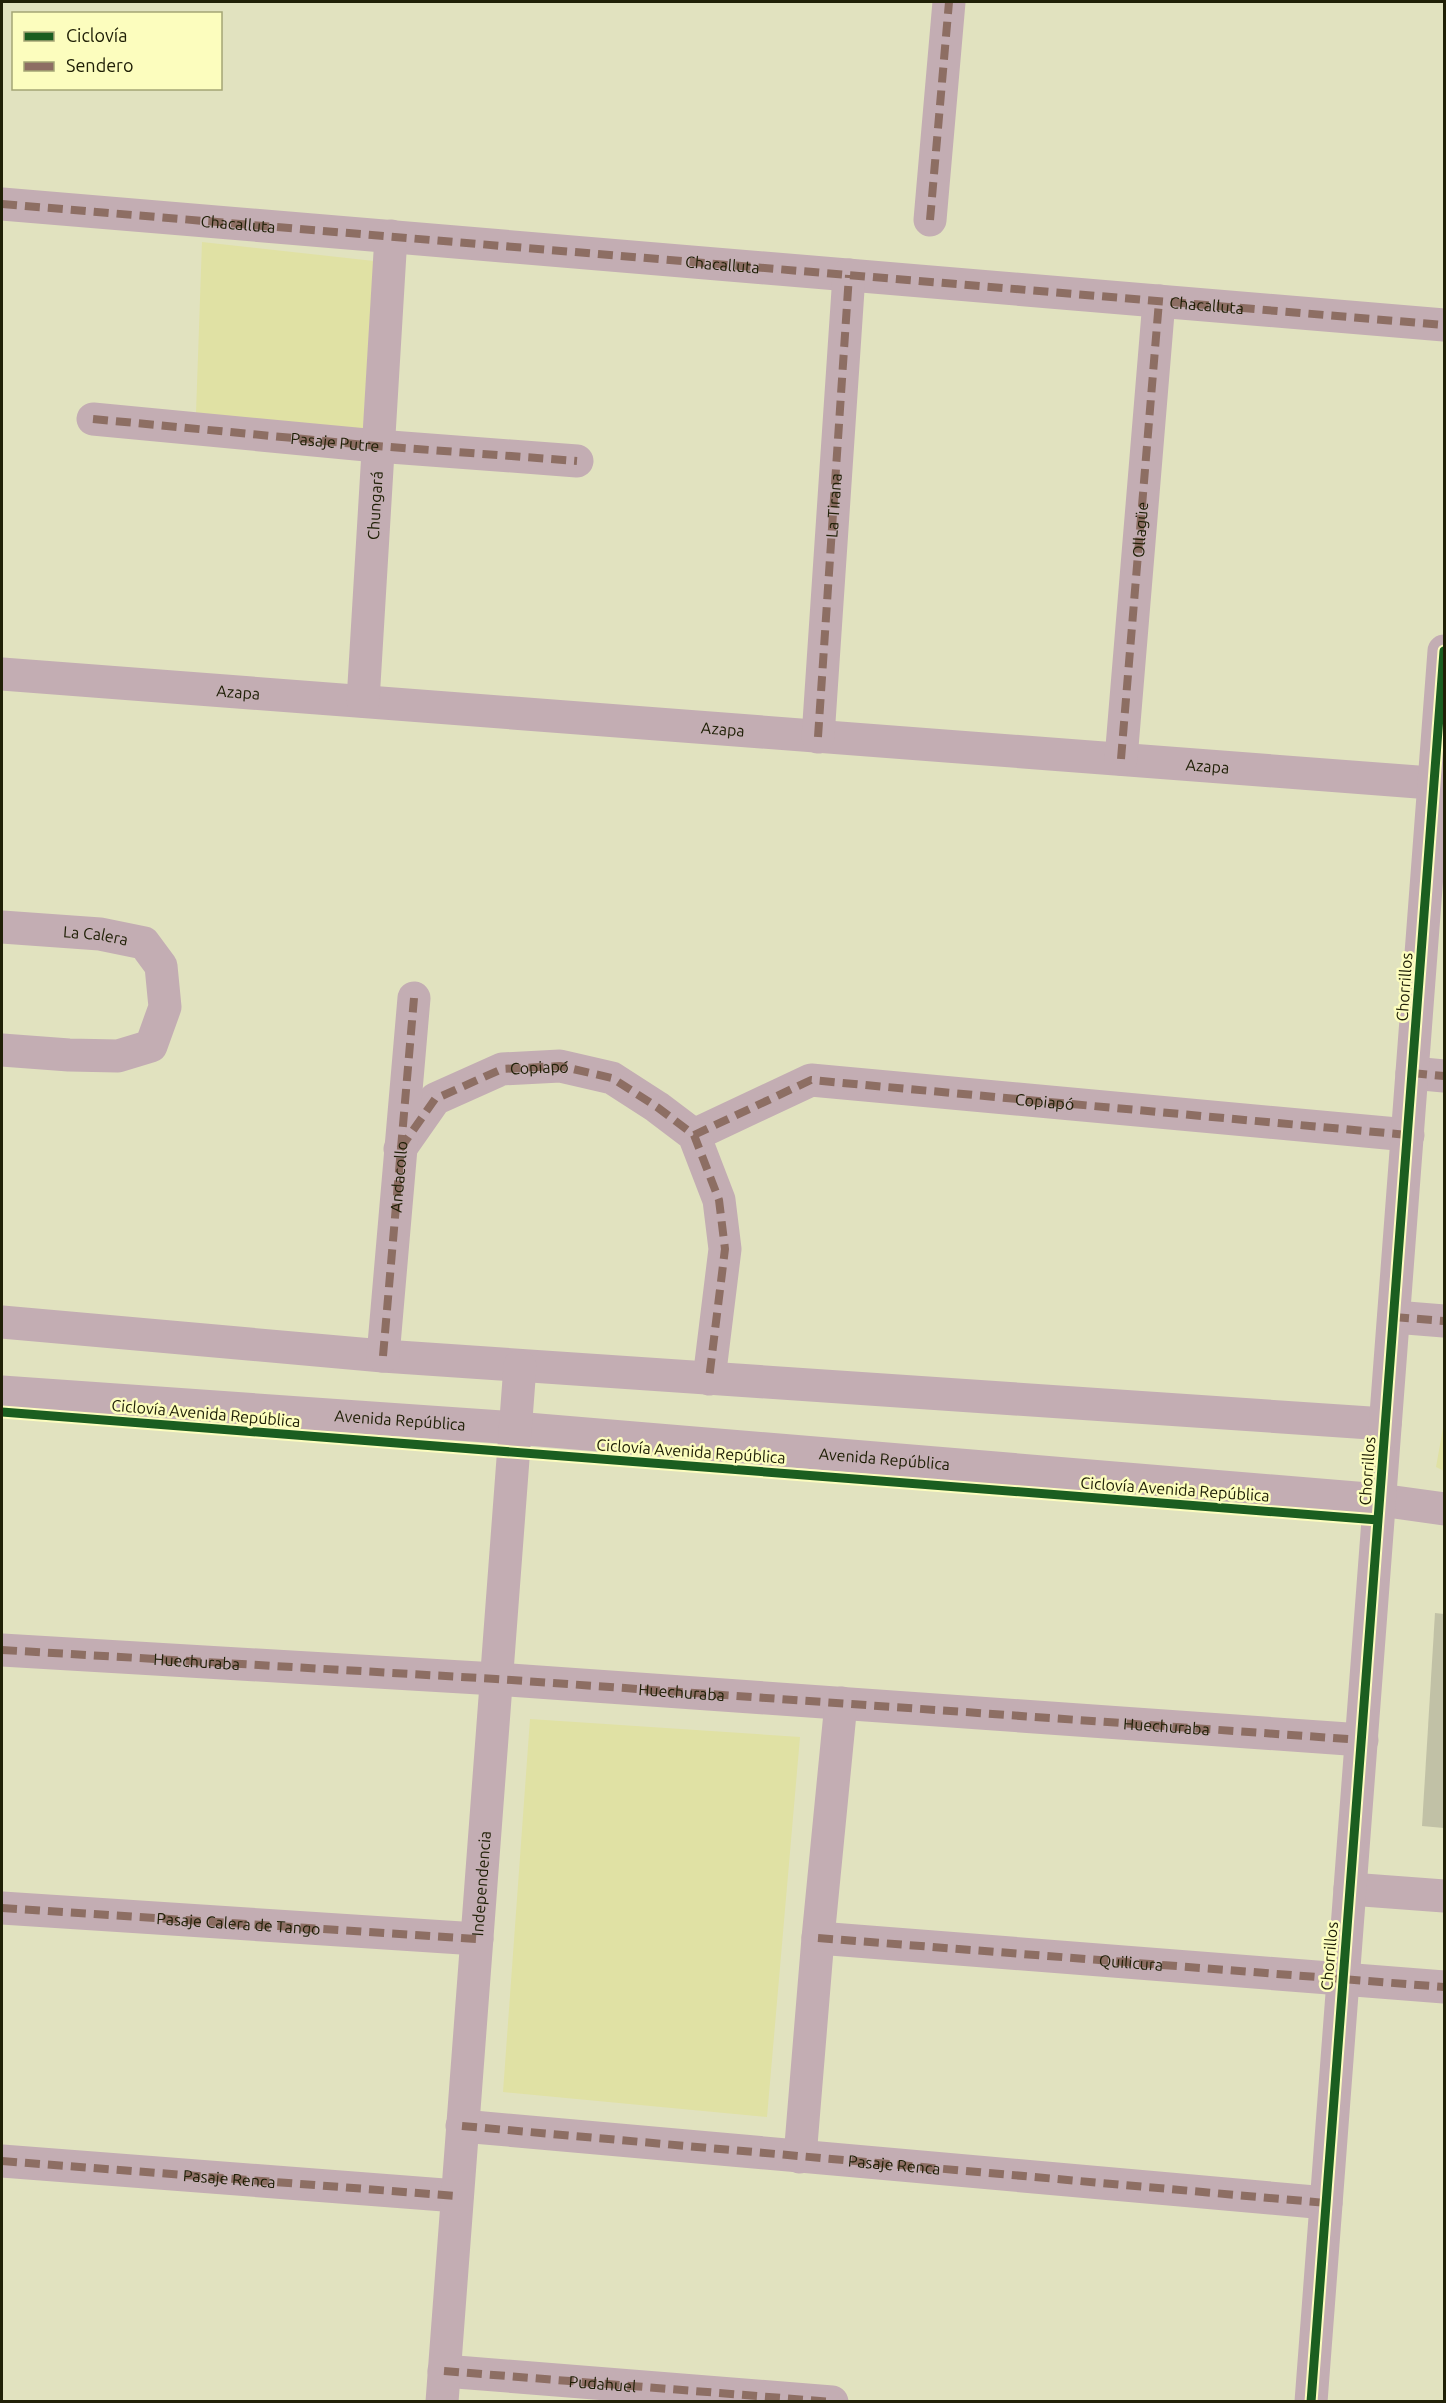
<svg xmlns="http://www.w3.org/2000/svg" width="1446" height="2403" viewBox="0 0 1446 2403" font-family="Ubuntu,sans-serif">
<rect width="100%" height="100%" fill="#e1e2bf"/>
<path fill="#e0e1a4" d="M202,242l172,19 -11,168 -167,-16z
M1443,1428l1,1v42l-8,-4z
M530,1719l270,18 -33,380 -264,-25z"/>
<path fill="#c1c1a6" d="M1435,1613l9,1v214l-22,-2z"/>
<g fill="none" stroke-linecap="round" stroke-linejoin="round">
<g stroke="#c3adb3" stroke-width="33">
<path d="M2,204l1442,121"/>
<path d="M930,220l19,-218"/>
<path d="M93,419l284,27 200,15"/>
<path id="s1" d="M2,674l1442,110"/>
<path id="s2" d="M363,701l28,-465"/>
<path id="s3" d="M818,737l31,-462"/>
<path d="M1121,759l38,-458"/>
<path id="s4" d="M2,927l98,7 44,9 17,23 4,41 -14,39 -33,10 -49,-1 -67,-5"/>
<path d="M1412,1073l32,3"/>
<path d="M694,1135l117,-55 597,55"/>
<path id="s5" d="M400,1149l35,-50 67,-30 58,-3 52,12 45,29 37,28 25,65 6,49 -16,130"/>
<path d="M1394,1317l50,4"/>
<path d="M2,1322l381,34 1002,68"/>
<path d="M383,1356l31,-358"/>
<path id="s6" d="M2,1392l513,36 865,72 64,9"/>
<path id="s7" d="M2,1650l494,29 866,61"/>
<path d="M1350,1889l94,7"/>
<path id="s8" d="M2,1908l475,31"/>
<path id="s9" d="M818,1938l626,49"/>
<path id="s10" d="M462,2126l864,77"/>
<path d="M800,2157l18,-219 23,-235"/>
<path id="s11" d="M2,2161l455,35"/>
<path d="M444,2371l388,31"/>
<path id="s12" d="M442,2402l78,-1036"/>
<path d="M1311,2402l133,-1751"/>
</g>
<g stroke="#8d6e63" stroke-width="8" stroke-dasharray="15 8" stroke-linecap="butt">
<path id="s13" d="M2,204l1442,121"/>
<path d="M930,220l19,-218"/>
<path id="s14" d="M93,419l284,27 200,15"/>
<path d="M818,737l31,-462"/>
<path id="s15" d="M1121,759l38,-458"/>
<path d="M1412,1073l32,3"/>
<path id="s16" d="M694,1135l117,-55 597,55"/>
<path d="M400,1149l35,-50 67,-30 58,-3 52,12 45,29 37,28 25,65 6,49 -16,130"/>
<path d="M1394,1317l50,4"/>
<path id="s17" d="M383,1356l31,-358"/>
<path d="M2,1650l494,29 866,61"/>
<path d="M2,1908l475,31"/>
<path d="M818,1938l626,49"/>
<path d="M462,2126l864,77"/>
<path d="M2,2161l455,35"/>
<path id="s18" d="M444,2371l388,31"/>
</g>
<defs>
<path id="cycleway" d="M2,1412l1376,108
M1311,2402l133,-1751"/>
</defs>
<use href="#cycleway" stroke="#fcfdbe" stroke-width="13"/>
<use href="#cycleway" stroke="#1b5e20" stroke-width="9"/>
</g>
<g text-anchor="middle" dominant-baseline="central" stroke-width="5" stroke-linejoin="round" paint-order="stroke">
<g font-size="16" fill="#202007" stroke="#fcfdbe">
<text stroke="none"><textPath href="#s13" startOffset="237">Chacalluta</textPath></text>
<text stroke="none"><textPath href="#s13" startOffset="723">Chacalluta</textPath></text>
<text stroke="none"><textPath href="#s13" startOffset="1209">Chacalluta</textPath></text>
<text stroke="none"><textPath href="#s14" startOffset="243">Pasaje Putre</textPath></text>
<text stroke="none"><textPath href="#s2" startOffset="196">Chungará</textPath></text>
<text stroke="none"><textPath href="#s3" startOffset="232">La Tirana</textPath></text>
<text stroke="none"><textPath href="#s15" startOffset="230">Ollagüe</textPath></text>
<text stroke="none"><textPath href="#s1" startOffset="237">Azapa</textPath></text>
<text stroke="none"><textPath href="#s1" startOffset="723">Azapa</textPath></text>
<text stroke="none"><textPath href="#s1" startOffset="1209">Azapa</textPath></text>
<text stroke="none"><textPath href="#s4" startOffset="94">La Calera</textPath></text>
<text transform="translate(1404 987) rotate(-86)">Chorrillos</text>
<text stroke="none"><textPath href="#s5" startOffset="172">Copiapó</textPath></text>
<text stroke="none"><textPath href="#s16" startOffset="364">Copiapó</textPath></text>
<text stroke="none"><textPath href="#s17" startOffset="180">Andacollo</textPath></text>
<text transform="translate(206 1413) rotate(5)">Ciclovía Avenida República</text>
<text stroke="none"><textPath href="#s6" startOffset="399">Avenida República</textPath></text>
<text transform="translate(691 1451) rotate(4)">Ciclovía Avenida República</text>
<text stroke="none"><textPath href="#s6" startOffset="885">Avenida República</textPath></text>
<text transform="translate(1367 1471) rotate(-86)">Chorrillos</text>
<text transform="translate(1175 1489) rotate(4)">Ciclovía Avenida República</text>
<text stroke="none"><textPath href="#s7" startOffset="195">Huechuraba</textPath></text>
<text stroke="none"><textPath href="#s7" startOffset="681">Huechuraba</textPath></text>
<text stroke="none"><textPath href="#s7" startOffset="1167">Huechuraba</textPath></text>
<text stroke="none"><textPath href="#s12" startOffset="520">Independencia</textPath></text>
<text stroke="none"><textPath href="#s8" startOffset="237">Pasaje Calera de Tango</textPath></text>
<text transform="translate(1329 1956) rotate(-85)">Chorrillos</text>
<text stroke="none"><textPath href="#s9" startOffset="314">Quilicura</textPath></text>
<text stroke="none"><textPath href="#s10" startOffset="434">Pasaje Renca</textPath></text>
<text stroke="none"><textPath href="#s11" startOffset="228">Pasaje Renca</textPath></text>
<text stroke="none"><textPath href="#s18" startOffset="159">Pudahuel</textPath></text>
</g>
</g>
<rect width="1446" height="2403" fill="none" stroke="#202007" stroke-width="6"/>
<rect x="12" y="12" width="210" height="78" fill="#fcfdbe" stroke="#a4a575" stroke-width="1.5"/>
<rect x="24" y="32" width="30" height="9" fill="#1b5e20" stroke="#a4a575" stroke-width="1.5"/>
<text x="66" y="42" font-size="18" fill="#202007">Ciclovía</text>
<rect x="24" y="62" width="30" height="9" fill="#8d6e63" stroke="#a4a575" stroke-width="1.5"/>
<text x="66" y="72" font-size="18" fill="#202007">Sendero</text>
</svg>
